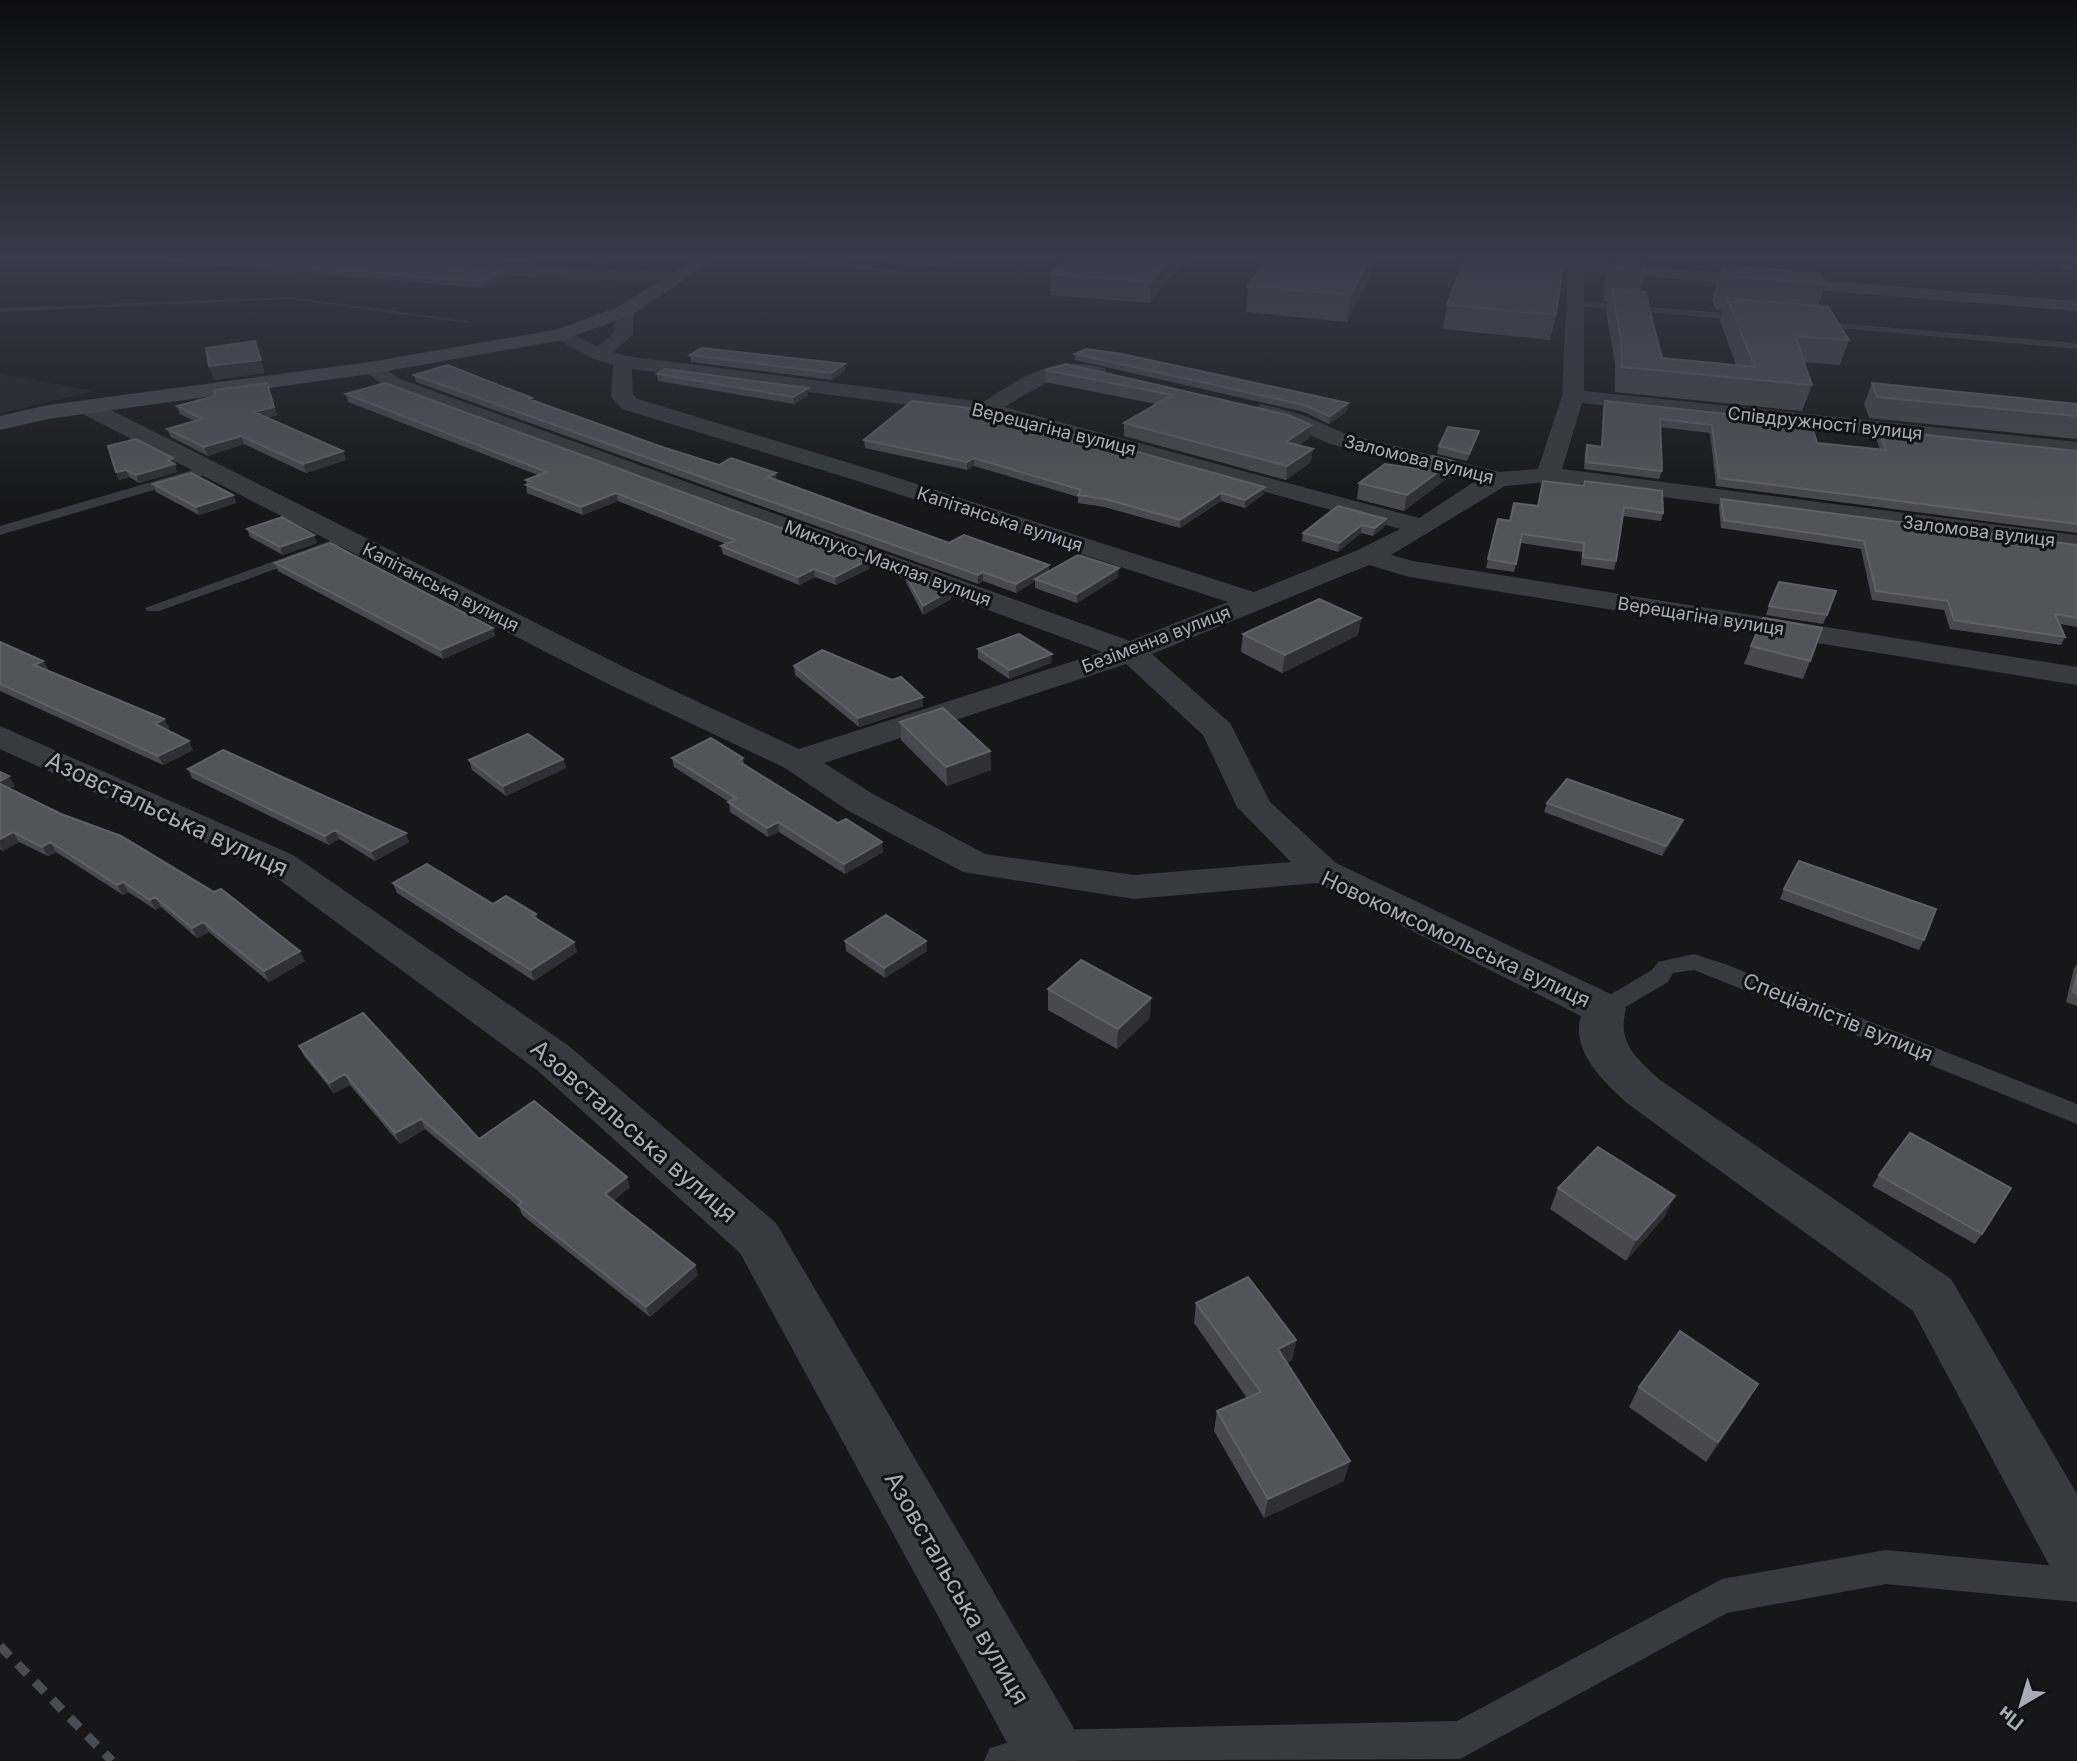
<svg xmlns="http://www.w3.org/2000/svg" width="2077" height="1761" viewBox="0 0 2077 1761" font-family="Inter,sans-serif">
<rect width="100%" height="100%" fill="#171719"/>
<path fill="#232326" d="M0,374l94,17 -94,23z"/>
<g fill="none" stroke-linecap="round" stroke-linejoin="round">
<path fill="#2c343d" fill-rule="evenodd" d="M289,297l180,24 -3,2 -177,-24 -289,13v-4z"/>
<path fill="#393a40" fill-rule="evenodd" d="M596,257h9l-2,18 -5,3 -5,-3z
M773,257h29l103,14 -5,3z
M2060,265h17v6l-17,-2z
M1572,301l179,14 5,3 -5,3 -176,-15z
M1810,321l267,22v6l-263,-23 -5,-3z
M210,465l7,4 -2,3 -215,63v-9z
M346,535l5,1v6l-192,69h-12l-2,-3z
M1694,954l31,10 352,140v20l-383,-154 -21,3 -5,9 -56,33h-16l-4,-6 4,-6 56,-33 6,-8z
M1886,1550l191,18v34l-191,-18 -159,29 -267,146 -476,2 6,-13 58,-18 409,-9 265,-142z"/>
<path fill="#393a40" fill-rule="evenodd" d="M341,257c112,0 224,13 337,15l9,5 -9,5 -107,-2 -222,-18z
M1576,261l8,5v125l493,51v14l-495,-53 -20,66 515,66v16l-529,-69 -43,4 -114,69 22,6 664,106v18l-668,-108 -40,-12 -217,89 78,69 40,79 66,61 283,135 7,11c-9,34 10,49 34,71l291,199 126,215v91l-22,-9 -142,-265 -285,-207c-24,-22 -58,-53 -47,-88l-264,-133 -183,16 -171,-27 -116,-62 -62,-42 -175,-83 -531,-273 -3,-5 3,-5h16l537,269 167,78 303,-97 -716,-265 -26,-19 3,-4h14l23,15 730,262 98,-39 -367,-120 -239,-73 -11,-12 2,-32 -22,-7 -43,-24 10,-6 39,18 17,-13 2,-22 9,-6 9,6 -1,24 -20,17 13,4 357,46c40,-26 72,-47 121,-34l3,4 -3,4 -48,1 -52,30 415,111 58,-38 -147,-36 -43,-19 -34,-9 -3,-5 11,-7 42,11 43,19 154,38 38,-3 24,-73 6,-130zM632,369l354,46 414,114 -42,21 -104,42 -375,-120 -241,-73 -5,-4zM1126,664l77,71 34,72 54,55 -157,13 -149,-21 -112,-60 -49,-31z
M0,726l293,129 276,191 207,177 296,502 11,24 -5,12h-61l-277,-508 -203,-183 -270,-199 -267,-122z"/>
<path fill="#45474e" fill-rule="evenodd" d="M698,257h20l-86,58 -69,25 -193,34 -322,45 -48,11v-14l48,-11 322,-43 189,-33 59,-22z
M1454,257h72l551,44v10l-615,-49z"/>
<path stroke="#4a4c53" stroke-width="9" stroke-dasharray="14 11" stroke-linecap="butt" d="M0,1646l112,115"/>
</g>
<path fill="#48484e" d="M119,257h226l2,1 156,13 2,6 -22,11z
M425,257h121l-12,6z
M889,257h67l-14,10 -53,-5z
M1066,257h125l-19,22h-5l-17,24 -100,-8 1,-21z
M1269,257h107l-1,9 -28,56 -101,-10 2,-26z
M1611,259l35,11 -6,21 22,67 74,7 -16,-44 3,-10 -7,-1 -4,-10 10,-34 104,18 -8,22 31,34 -9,25 -37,-3 9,23 -10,26 -187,-19v-28l-9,-53 2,-10h-4l-1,-9z
M1447,305l109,10 -6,25 -107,-11z
M1075,354l273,49 -1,8 -18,13 -25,-12 -229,-52z
M690,355l155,9v7l-13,9 -141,-18z
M1045,370l243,45 23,10 -2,13 -10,7 12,17 -25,18 -162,-44v-13l32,-19 -111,-22z
M657,374l151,14v7l-14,9 -136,-23z
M414,375l119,26 129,46 57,18 58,15 172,63 100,22v6l69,6 -41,26 -42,-15v-7l-19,12 -33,-12 -5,3 -562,-202z
M267,383l10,32 -11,3 77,33 3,9 -40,13 -62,-29 -36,12 -37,-19 -4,-8 27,-8 -14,-7 -3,-8z
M1872,383l205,21v33l-1,2 -207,-21 -5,-14z
M346,394l522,166 1,9 -33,16 -21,-8 -16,8 -76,-31 -2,-8 5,-2 -108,-43 -35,14 -56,-22 -1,-8 1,-1 -1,-4 12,-5 -190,-73z
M1605,401l212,42 63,7 -4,-13 3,-7 198,21v82l-361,-47 -6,-53 -50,-6 2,44 -3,8 -75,-10 1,-17 2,-7 14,1 2,-38z
M1477,438l-10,23 -30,-7 2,-8z
M864,440l400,54 -19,14 -24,-7 -41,27 -76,-21 -26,-4v-6l-104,-31 -7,4 -102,-22z
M173,458l4,7 -2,1 2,6 -38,11 -10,-6 -10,3 -3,-8z
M1425,470l25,6 -46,35 -47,-12 2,-16z
M1585,481l78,32 -2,8 -38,-5 -7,45 -2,9 -33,-5 1,-13 -61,-9 -7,29 -28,-4 12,-49 12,2 73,-35z
M153,484l80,11 3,8 -37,12 -43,-23z
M1721,499l356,46v82l-17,-3 5,13 -4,8 -111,-16 -6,-19 -72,-10 -11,-51 -140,-21 -2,-21z
M1386,519l-2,8 -11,9 -12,-3 -23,19 -36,-11 1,-8z
M247,529l67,6 3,8 -34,12 -33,-18z
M275,563l218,65 2,8 -52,23 -165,-88z
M905,574l46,25 -28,16 -17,-33z
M1769,606l58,9 -4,9 -57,-9z
M1361,618l-3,17 -76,38 -41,-21 2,-18z
M0,642l43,19 5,8 -1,1 117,49 5,9 -3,2 27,20 -30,15 -163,-74z
M1751,646l59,15 -7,18 -59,-15z
M978,649l73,14 -42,16 -31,-21z
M794,666l129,31v9l-64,21 -64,-52z
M900,722l90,29 1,19 -44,16 -46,-46z
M672,758h71l1,7 139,87 -38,22 -66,-42 -11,5 -38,-25 -1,-10 -55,-35z
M563,759l3,9 -60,28 -34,-26 -3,-10z
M188,769l221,73 -34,19 -36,-22 -10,6 -137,-67z
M0,772l15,14 -6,3 296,172 -36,21 -60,-50 -12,6 -36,-31 -5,3 -28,-18 -5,3 -67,-43 -8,4 -29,-14 -16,9 -3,-2z
M1547,803l132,27 -17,26 -118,-44z
M393,883l100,21 43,10 1,6 40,32 -43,29 -137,-88z
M1784,889l140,51 -5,10 -139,-51z
M845,941h81l1,10 -42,27 -39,-27z
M2077,964v42l-11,-4 8,-34z
M1048,989l102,29 -33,31 -69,-39z
M299,1046l180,93 151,48 -17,14 85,74 -48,42 -128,-102 -3,-8 -94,-78 -25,15 -50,-59 -16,8 -30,-37z
M1879,1175l103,59 -7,10 -103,-58z
M1558,1188l107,28 -39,45 -76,-52z
M1196,1303l100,37 -4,20 -5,3 57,118 -80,37 -50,-87 3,-20 30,-13 -53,-75z
M1639,1387l107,17 -40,58 -77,-55z"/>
<path fill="#303034" d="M533,257h13l-12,6z
M941,257h15l-14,10z
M1175,257h16l-19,22 1,-20z
M1370,257h6l-1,9 -28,56 4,-27z
M1168,259l-1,20 -17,24 1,-21z
M503,271l2,6 -22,11 -2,-6z
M255,341l10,32 -51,7 -5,-14z
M845,364v7l-13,9 -1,-7z
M267,383l10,32 -20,5 -3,-8z
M808,388v7l-14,9 -1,-7z
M1348,403l-1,8 -18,13 1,-8z
M1311,425l-2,13 -24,17 1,-13z
M1479,431l-2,7 -10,23 2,-7z
M241,436l3,8 -36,12 -4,-9z
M1313,449l-2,13 -25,18 1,-14z
M343,451l3,9 -40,13 -3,-9z
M173,458l4,7 -2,1 2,6 -38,11 -3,-8z
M974,458v8l-7,4v-8z
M1453,461l-3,15 -46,35 3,-16z
M126,470l3,7 -10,3 -3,-8z
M776,473l1,8 -9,-4z
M1265,487l-1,7 -19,14v-8z
M616,493l2,8 -35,14 -2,-8z
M1221,493v8l-41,27v-8z
M233,495l3,8 -37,12 -3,-8z
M1386,519l-2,8 -11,9 2,-8z
M1362,525l-1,8 -23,19 1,-9z
M314,535l3,8 -34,12 -3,-8z
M868,560l1,9 -33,16 -1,-8z
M1049,565v8l-14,6v2l-19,12v-9z
M1119,568l-1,9 -41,26v-9z
M814,569l1,8 -16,8 -1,-8z
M983,572v9l-5,3v-9z
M951,590v9l-28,16v-9z
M1361,618l-3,17 -76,38 3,-18z
M493,628l2,8 -52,23 -2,-9z
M1052,654l-1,9 -42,16v-9z
M43,661l5,8 -10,5 -4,-9z
M923,697v9l-64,21 -1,-9z
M164,719l5,9 -10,5 -4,-9z
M189,741l4,9 -30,15 -5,-9z
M990,751l1,19 -44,16 -1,-19z
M563,759l3,9 -60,28 -3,-10z
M9,776l6,10 -13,6 -2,-3v-8z
M1683,820l-4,10 -17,26 4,-10z
M778,822l1,10 -11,5 -1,-9z
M335,830l4,9 -10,6 -4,-9z
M13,832l6,10 -16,9 -3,-5v-7z
M406,833l3,9 -34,19 -4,-10z
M50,842l6,10 -8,4 -6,-9z
M882,842l1,10 -38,22 -1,-10z
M123,882l5,10 -5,3 -6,-10z
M155,897l6,10 -5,3 -6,-10z
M203,922l6,10 -12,6 -5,-10z
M926,941l1,10 -42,27 -1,-10z
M574,942l3,10 -43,29 -3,-11z
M300,951l5,10 -36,21 -5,-11z
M1151,998l-1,20 -33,31 1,-20z
M345,1074l5,11 -16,8 -5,-10z
M421,1119l4,10 -25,15 -5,-11z
M627,1177l3,10 -22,17 -3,-10z
M1675,1196l-10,20 -39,45 10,-21z
M695,1265l3,10 -48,42 -4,-10z
M1296,1340l-4,20 -18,9 4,-20z
M1758,1384l-12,20 -40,58 12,-20z
M1350,1461l-6,20 -80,37 4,-19z"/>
<path fill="#53535a" stroke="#606168" stroke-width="2" d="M189,257h156l2,1 156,13 -22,11z
M1066,257h109l-2,2h-5l-17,23 -100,-8z
M1269,257h101l-19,38 -103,-9z
M1465,257h99l-8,58 -109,-10z
M1611,259l33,2 2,9 -33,-3z
M1722,266l86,6 13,3 5,9 -100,-8z
M1612,289l33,3 17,66 93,9 -28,-69 101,9 21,33 -54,-4 17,49 -190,-18 -1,-27z
M255,341l6,19 -52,6 -3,-18z
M702,348l143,16 -14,9 -141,-18z
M1086,349l36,5 226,49 -18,13 -26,-11 -229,-51z
M1066,364l222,51 23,10 -25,17 27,7 -26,17 -163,-43 48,-28 -127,-25z
M447,365l85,33 -3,1 133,48 57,18 12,-7 45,15 -8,4 181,66 15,-8 85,30 -33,19 -33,-12 -5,3 -564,-200z
M665,369l143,19 -15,9 -136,-23z
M267,383l7,24 -20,5 89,39 -40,13 -62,-28 -37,11 -37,-18 35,-10 -25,-13 38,-10 -1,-6z
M385,383l483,177 -33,17 -21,-8 -16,8 -77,-31 14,-6 -119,-47 -35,14 -55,-22 6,-3 -6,-2 21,-8 -201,-78z
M1872,383l205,21v12l-200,-19z
M912,401l73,9 280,77 -20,13 -24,-7 -41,27 -75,-21 -27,-4 3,-5 -107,-32 -7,4 -103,-22z
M1605,401l206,22 6,20 69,7 -7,-20 198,21v73l-358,-46 -7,-53 -52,-6 2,52 -76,-9 1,-17 15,2z
M1448,427l31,4 -10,23 -30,-8z
M136,439l37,19 -5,3 6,3 -38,11 -10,-5 -10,2 -8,-26z
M1432,456l21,5 -46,34 -48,-12 26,-19 40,6z
M191,473l42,22 -37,12 -43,-23z
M1543,481l41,5 1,-5 77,10 1,22 -39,-6 -8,54 -33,-4 1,-14 -62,-9 -6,30 -28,-5 10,-40 12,2 4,-18 24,3z
M1721,499l356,46v73l-22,-4 10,23 -111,-17 -6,-19 -72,-10 -12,-50 -140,-21z
M1338,506l48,13 -11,9 -13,-3 -23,18 -36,-10z
M282,517l32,18 -34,12 -33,-18z
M330,543l163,85 -52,22 -166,-87z
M1078,555l41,13 -42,26 -42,-15z
M905,574l46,16 -28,16z
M1779,582l57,9 -9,24 -58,-9z
M1319,599l42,19 -76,37 -42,-21z
M1763,618l59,10 -12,33 -59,-15z
M1019,634l33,20 -43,16 -31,-21z
M0,642l43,19 -9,4 130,54 -9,5 34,17 -31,15 -158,-72z
M822,650l70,30 9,-3 22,20 -65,21 -64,-52z
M943,708l47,43 -44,16 -46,-45z
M528,734l35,25 -60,27 -34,-26z
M711,738l32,20 -5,3 100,62 8,-4 36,23 -38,22 -66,-42 -11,6 -39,-26 8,-4 -64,-40z
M223,750l183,83 -35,18 -36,-21 -10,6 -137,-67z
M0,772l9,4 -9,5z
M1567,779l116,41 -17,26 -119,-43z
M0,784l61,30 60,22 93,56 7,-3 79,62 -36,20 -61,-49 -11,6 -37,-31 -5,3 -27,-18 -6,3 -67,-43 -8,5 -29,-15 -13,7z
M1799,861l137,48 -12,31 -140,-51z
M427,864l66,40 13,-8 30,18 -4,2 42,26 -43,28 -138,-87z
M886,915l40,26 -42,27 -39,-27z
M1081,960l70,38 -33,31 -70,-40z
M2077,974v20l-4,-2z
M363,1013l116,126 55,-38 93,76 -22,17 90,71 -49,42 -128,-102 4,-3 -101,-83 -26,14 -50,-59 -16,9 -30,-37z
M1910,1133l101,55 -29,46 -103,-59z
M1598,1147l77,49 -39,44 -78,-52z
M1248,1277l48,63 -18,9 72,112 -82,38 -51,-88 44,-19 -65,-89z
M1680,1331l78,53 -40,58 -79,-55z"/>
<linearGradient id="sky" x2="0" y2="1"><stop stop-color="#0d0d0e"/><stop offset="0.51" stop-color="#363c49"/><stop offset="1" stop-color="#363c49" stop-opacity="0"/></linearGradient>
<rect width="2077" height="504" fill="url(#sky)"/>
<g text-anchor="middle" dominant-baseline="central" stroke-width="6" stroke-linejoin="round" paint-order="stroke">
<g font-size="18" fill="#a8acb9" stroke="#121214">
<text transform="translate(1825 423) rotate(6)">Співдружності вулиця</text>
<text transform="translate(1054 429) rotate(14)">Верещагіна вулиця</text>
<text transform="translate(1419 459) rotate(14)">Заломова вулиця</text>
<text transform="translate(1000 519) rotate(18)">Капітанська вулиця</text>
<text transform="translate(1979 531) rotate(7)">Заломова вулиця</text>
<text transform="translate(888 563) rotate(20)">Миклухо-Маклая вулиця</text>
<text transform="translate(441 587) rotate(27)">Капітанська вулиця</text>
<text transform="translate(1701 616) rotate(9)">Верещагіна вулиця</text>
<text transform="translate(1156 639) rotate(-21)">Безіменна вулиця</text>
</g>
<g font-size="21" fill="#a8acb9" stroke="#121214">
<text transform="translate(1456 939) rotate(25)">Новокомсомольська вулиця</text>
<text transform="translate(1838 1017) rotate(22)">Спеціалістів вулиця</text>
</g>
<g font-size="24" fill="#a8acb9" stroke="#121214">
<text transform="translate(167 814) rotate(25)">Азовстальська вулиця</text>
<text transform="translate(634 1131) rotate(41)">Азовстальська вулиця</text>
<text transform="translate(957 1588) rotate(60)">Азовстальська вулиця</text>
</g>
</g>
<g transform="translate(2021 1705) rotate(218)" stroke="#121214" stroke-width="5" paint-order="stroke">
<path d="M0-5L12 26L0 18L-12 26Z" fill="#a8acb9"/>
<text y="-10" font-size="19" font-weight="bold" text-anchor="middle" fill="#a8acb9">Пн</text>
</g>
</svg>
